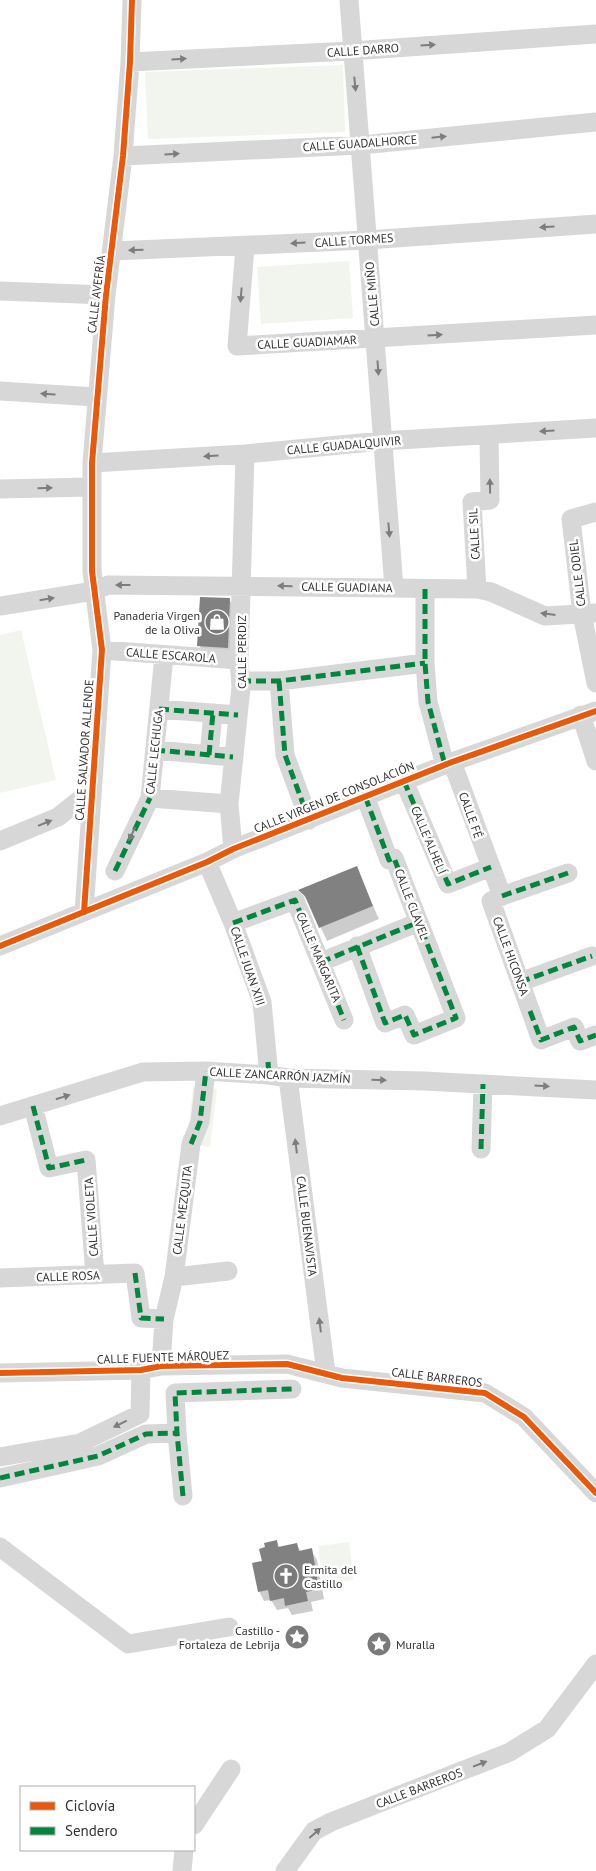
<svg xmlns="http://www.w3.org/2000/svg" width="596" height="1871" viewBox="0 0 596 1871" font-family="'PT Sans',sans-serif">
<rect width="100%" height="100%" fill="#fff"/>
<path fill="#f1f5ed" d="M343,65l2,67 -197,7 -3,-67z
M349,261l4,57 -92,6 -4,-57z
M21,630l35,150 -56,13v-158z
M193,1087l24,2 -7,58 -28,-5 1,-7h5z
M349,1542l4,38 -30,4 -5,-38z"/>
<path fill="#0003" d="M229,599l9,15 -2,49 -28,-2 -9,-16z
M356,868l23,51 -52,22 -16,-35 -11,-16z
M277,1542l3,6 17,-3 4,7 10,-2 6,10 7,39 -13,3 2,9 -21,4 -4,-7 -11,2 -6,-10 -7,1 -5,-10z"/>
<path fill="#818181" d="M200,597l30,1 -2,50 -31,-2z
M357,866l16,40 -54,22 -14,-32 -7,-6z
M277,1540l1,7 19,-4 2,8 13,-3 7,41 -13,3 2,9 -23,5 -1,-8 -14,3 -2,-11 -10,2 -6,-29 10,-2 -3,-12 6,-2 -1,-4z"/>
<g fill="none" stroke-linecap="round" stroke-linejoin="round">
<path stroke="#d7d7d7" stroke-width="19" d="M349,0l45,588
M130,62l221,-11 245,-17
M123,156l238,-11 235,-23
M245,247l-8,99 359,-21
M113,251l254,-11 229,-16
M0,291l106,4
M0,391l96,6
M92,463l153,-9 137,-13 214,-13
M0,489l91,-2
M596,512l-25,7 11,95 14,69
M425,589v74l3,39 17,63
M477,589l-5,-87 18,-2 -1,-64
M0,606l94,-15 14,-6 369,4 14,3 54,24 51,-3
M102,650l137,10
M241,681h38l146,-18
M279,681l6,74 24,65
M159,709l79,6
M581,715l15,46
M155,750l78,7
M209,755l4,-42
M452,762l50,134 -11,5 50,139 33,-13 6,14 16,-6
M404,781l44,103 43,-17
M150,798l79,6
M0,841l58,-24 34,-27
M233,849l-4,-45 12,-117 -2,-27 6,-206
M207,862l26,61 29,79 7,73
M115,871l35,-73 14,-142
M502,896l66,-23
M84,912l18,-262 -10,-79v-108l14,-168 17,-139 7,-94 2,-62
M233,923l62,-23 49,120
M0,946l207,-84 26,-13 219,-87 144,-51
M357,946l28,77 20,-8 9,20 42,-17 -62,-160 -5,2 -24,-64
M321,962l98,-40
M520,982l72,-26
M288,1078l38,295
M33,1106l16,62 37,-8 9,115
M0,1116l143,-44 63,-1 63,4 19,3 136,3 172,9
M481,1149l2,-65
M174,1277l54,-6
M0,1278l135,-5 6,45 23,1
M161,1366l3,-47 10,-42 17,-133 9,-22 6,-51
M0,1373l141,-3 20,-4 126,-2 55,14 143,15 39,24 72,76
M0,1457l80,-14 60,-29 1,-44
M0,1478l98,-22 48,-22 31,-1
M183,1496l-6,-63 -2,-40 117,-4
M0,1547l128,97 101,-17
M194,1825l37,-56
M182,1871l2,-21
M285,1871l29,-40 17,-9 179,-70 37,-23 49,-65"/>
<path stroke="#00873e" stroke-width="5" stroke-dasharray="10 5" stroke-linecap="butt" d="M425,589v74l3,39 17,63
M241,681h38l146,-18
M279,681l6,74 24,65
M159,709l79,6
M155,750l78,7
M209,755l4,-42
M404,781l44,103 43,-17
M115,871l35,-73
M502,896l66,-23
M233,923l62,-23 49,120
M357,946l28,77 20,-8 9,20 42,-17 -62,-160 -5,2 -24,-64
M321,962l98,-40
M520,982l72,-26
M530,1011l11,29 33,-13 6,14 16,-6
M268,1062l1,13
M33,1106l16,62 37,-8
M191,1144l9,-22 6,-51
M481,1149l2,-65
M135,1273l6,45 23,1
M0,1478l98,-22 48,-22 31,-1
M183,1496l-6,-63 -2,-40 117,-4"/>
<defs>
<path id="cycleway" d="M84,912l18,-262 -10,-79v-108l14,-168 17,-139 7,-94 2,-62
M0,946l207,-84 26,-13 219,-87 144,-51
M0,1373l141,-3 20,-4 126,-2 55,14 143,15 39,24 72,76"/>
</defs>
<use href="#cycleway" stroke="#fff" stroke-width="9"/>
<use href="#cycleway" stroke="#e8590c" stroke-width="6"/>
</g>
<defs><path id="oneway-solid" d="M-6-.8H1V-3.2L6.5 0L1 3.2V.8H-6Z" transform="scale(1.25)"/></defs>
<g fill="#7d7d7d">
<use href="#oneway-solid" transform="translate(428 45) rotate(-4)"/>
<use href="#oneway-solid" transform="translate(179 59) rotate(-3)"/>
<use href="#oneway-solid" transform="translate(355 84) rotate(84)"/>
<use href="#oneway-solid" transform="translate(439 137) rotate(-6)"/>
<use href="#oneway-solid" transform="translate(172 154) rotate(-3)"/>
<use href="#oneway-solid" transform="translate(547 227) rotate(176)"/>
<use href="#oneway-solid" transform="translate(298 243) rotate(177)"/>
<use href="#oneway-solid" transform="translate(136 250) rotate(178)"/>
<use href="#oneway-solid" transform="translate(241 295) rotate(95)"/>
<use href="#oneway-solid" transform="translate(435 335) rotate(-3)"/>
<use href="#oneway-solid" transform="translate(378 368) rotate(86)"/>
<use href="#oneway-solid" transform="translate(48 394) rotate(-176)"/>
<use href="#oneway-solid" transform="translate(547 431) rotate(176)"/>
<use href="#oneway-solid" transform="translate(211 456) rotate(177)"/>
<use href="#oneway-solid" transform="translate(490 486) rotate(-91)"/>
<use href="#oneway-solid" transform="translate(45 488) rotate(-1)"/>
<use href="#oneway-solid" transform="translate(389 530) rotate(85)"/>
<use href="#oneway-solid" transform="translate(123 585) rotate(-180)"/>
<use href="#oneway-solid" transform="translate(285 586) rotate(-179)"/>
<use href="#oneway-solid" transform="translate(47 599) rotate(-9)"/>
<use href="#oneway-solid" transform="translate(548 614) rotate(-173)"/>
<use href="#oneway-solid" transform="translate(45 823) rotate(-22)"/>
<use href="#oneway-solid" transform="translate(132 834) rotate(116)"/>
<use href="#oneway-solid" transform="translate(379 1080) rotate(1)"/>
<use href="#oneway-solid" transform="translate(542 1086) rotate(3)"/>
<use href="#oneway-solid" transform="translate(63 1097) rotate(-17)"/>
<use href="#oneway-solid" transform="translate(296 1146) rotate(-97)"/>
<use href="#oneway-solid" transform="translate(320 1325) rotate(-97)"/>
<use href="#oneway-solid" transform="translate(120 1424) rotate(154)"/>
<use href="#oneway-solid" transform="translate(480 1764) rotate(-21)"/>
<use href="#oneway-solid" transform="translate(315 1833) rotate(-41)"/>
</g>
<defs>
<symbol id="shop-disc" viewBox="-11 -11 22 22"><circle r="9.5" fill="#7a7a7a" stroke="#fff"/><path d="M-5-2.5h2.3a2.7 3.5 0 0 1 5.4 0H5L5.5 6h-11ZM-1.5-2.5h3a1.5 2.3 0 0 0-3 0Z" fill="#fff"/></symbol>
<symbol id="church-disc" viewBox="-11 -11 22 22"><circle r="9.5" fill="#7a7a7a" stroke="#fff"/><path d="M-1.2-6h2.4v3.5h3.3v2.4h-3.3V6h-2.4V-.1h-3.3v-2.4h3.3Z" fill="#fff"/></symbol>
<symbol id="sight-disc" viewBox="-11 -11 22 22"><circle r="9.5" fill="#7a7a7a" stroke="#fff"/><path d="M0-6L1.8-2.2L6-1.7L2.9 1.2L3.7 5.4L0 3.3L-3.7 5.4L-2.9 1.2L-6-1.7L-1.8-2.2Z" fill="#fff"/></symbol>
</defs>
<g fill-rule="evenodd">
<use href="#shop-disc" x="203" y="608" width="28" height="28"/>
<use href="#church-disc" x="272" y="1562" width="28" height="28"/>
<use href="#sight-disc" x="283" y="1623" width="28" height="28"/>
<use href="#sight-disc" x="365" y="1630" width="28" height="28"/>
</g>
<g text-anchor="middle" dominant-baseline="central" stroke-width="5" stroke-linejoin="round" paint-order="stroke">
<g font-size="12" fill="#333" stroke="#fff">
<text transform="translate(363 50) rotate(-4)">CALLE DARRO</text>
<text transform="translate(360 143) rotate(-4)">CALLE GUADALHORCE</text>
<text transform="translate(354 240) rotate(-4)">CALLE TORMES</text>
<text transform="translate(96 294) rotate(-83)">CALLE AVEFRÍA</text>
<text transform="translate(372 294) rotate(-95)">CALLE MIÑO</text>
<text transform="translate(307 342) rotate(-3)">CALLE GUADIAMAR</text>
<text transform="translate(344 445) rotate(-5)">CALLE GUADALQUIVIR</text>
<text transform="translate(474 534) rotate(-93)">CALLE SIL</text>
<text transform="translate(577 573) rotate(-97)">CALLE ODIEL</text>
<text transform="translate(347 587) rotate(1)">CALLE GUADIANA</text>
<text transform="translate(241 652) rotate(-90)">CALLE PERDIZ</text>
<text transform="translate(171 655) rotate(4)">CALLE ESCAROLA</text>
<text transform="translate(84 750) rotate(-86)">CALLE SALVADOR ALLENDE</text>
<text transform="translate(154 752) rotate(-84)">CALLE LECHUGA</text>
<text transform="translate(334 797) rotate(-22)">CALLE VIRGEN DE CONSOLACIÓN</text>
<text transform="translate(471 815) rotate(70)">CALLE FÉ</text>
<text transform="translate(429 840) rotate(67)">CALLE ALHELÍ</text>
<text transform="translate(412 904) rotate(69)">CALLE CLAVEL</text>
<text transform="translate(511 956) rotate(70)">CALLE HICONSA</text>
<text transform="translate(319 957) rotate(67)">CALLE MARGARITA</text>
<text transform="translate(248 966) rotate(71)">CALLE JUAN XIII</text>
<text transform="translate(280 1075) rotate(3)">CALLE ZANCARRÓN JAZMÍN</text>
<text transform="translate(182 1210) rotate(-83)">CALLE MEZQUITA</text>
<text transform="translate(91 1217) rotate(-94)">CALLE VIOLETA</text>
<text transform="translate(307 1226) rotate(83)">CALLE BUENAVISTA</text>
<text transform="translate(68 1276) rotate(-2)">CALLE ROSA</text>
<text transform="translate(163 1357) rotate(-2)">CALLE FUENTE MÁRQUEZ</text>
<text transform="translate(437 1377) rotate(7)">CALLE BARREROS</text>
<text transform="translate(419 1788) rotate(-21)">CALLE BARREROS</text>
</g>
<g font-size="12" fill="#333" stroke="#fff" text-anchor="end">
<text x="200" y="615">Panaderia Virgen<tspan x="200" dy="14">de la Oliva</tspan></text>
<text x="304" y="1569" text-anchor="start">Ermita del<tspan x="304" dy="14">Castillo</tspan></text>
<text x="280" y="1630">Castillo -<tspan x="280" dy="14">Fortaleza de Lebrija</tspan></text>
<text x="396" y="1644" text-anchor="start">Muralla</text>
</g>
</g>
<rect x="20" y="1786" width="175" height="65" fill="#ffffff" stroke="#adadad"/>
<rect x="30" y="1802" width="25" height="8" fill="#e8590c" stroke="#adadad"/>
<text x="65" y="1811" font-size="15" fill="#333333">Ciclovía</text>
<rect x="30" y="1827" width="25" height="8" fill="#00873e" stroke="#adadad"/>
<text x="65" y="1836" font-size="15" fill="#333333">Sendero</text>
</svg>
